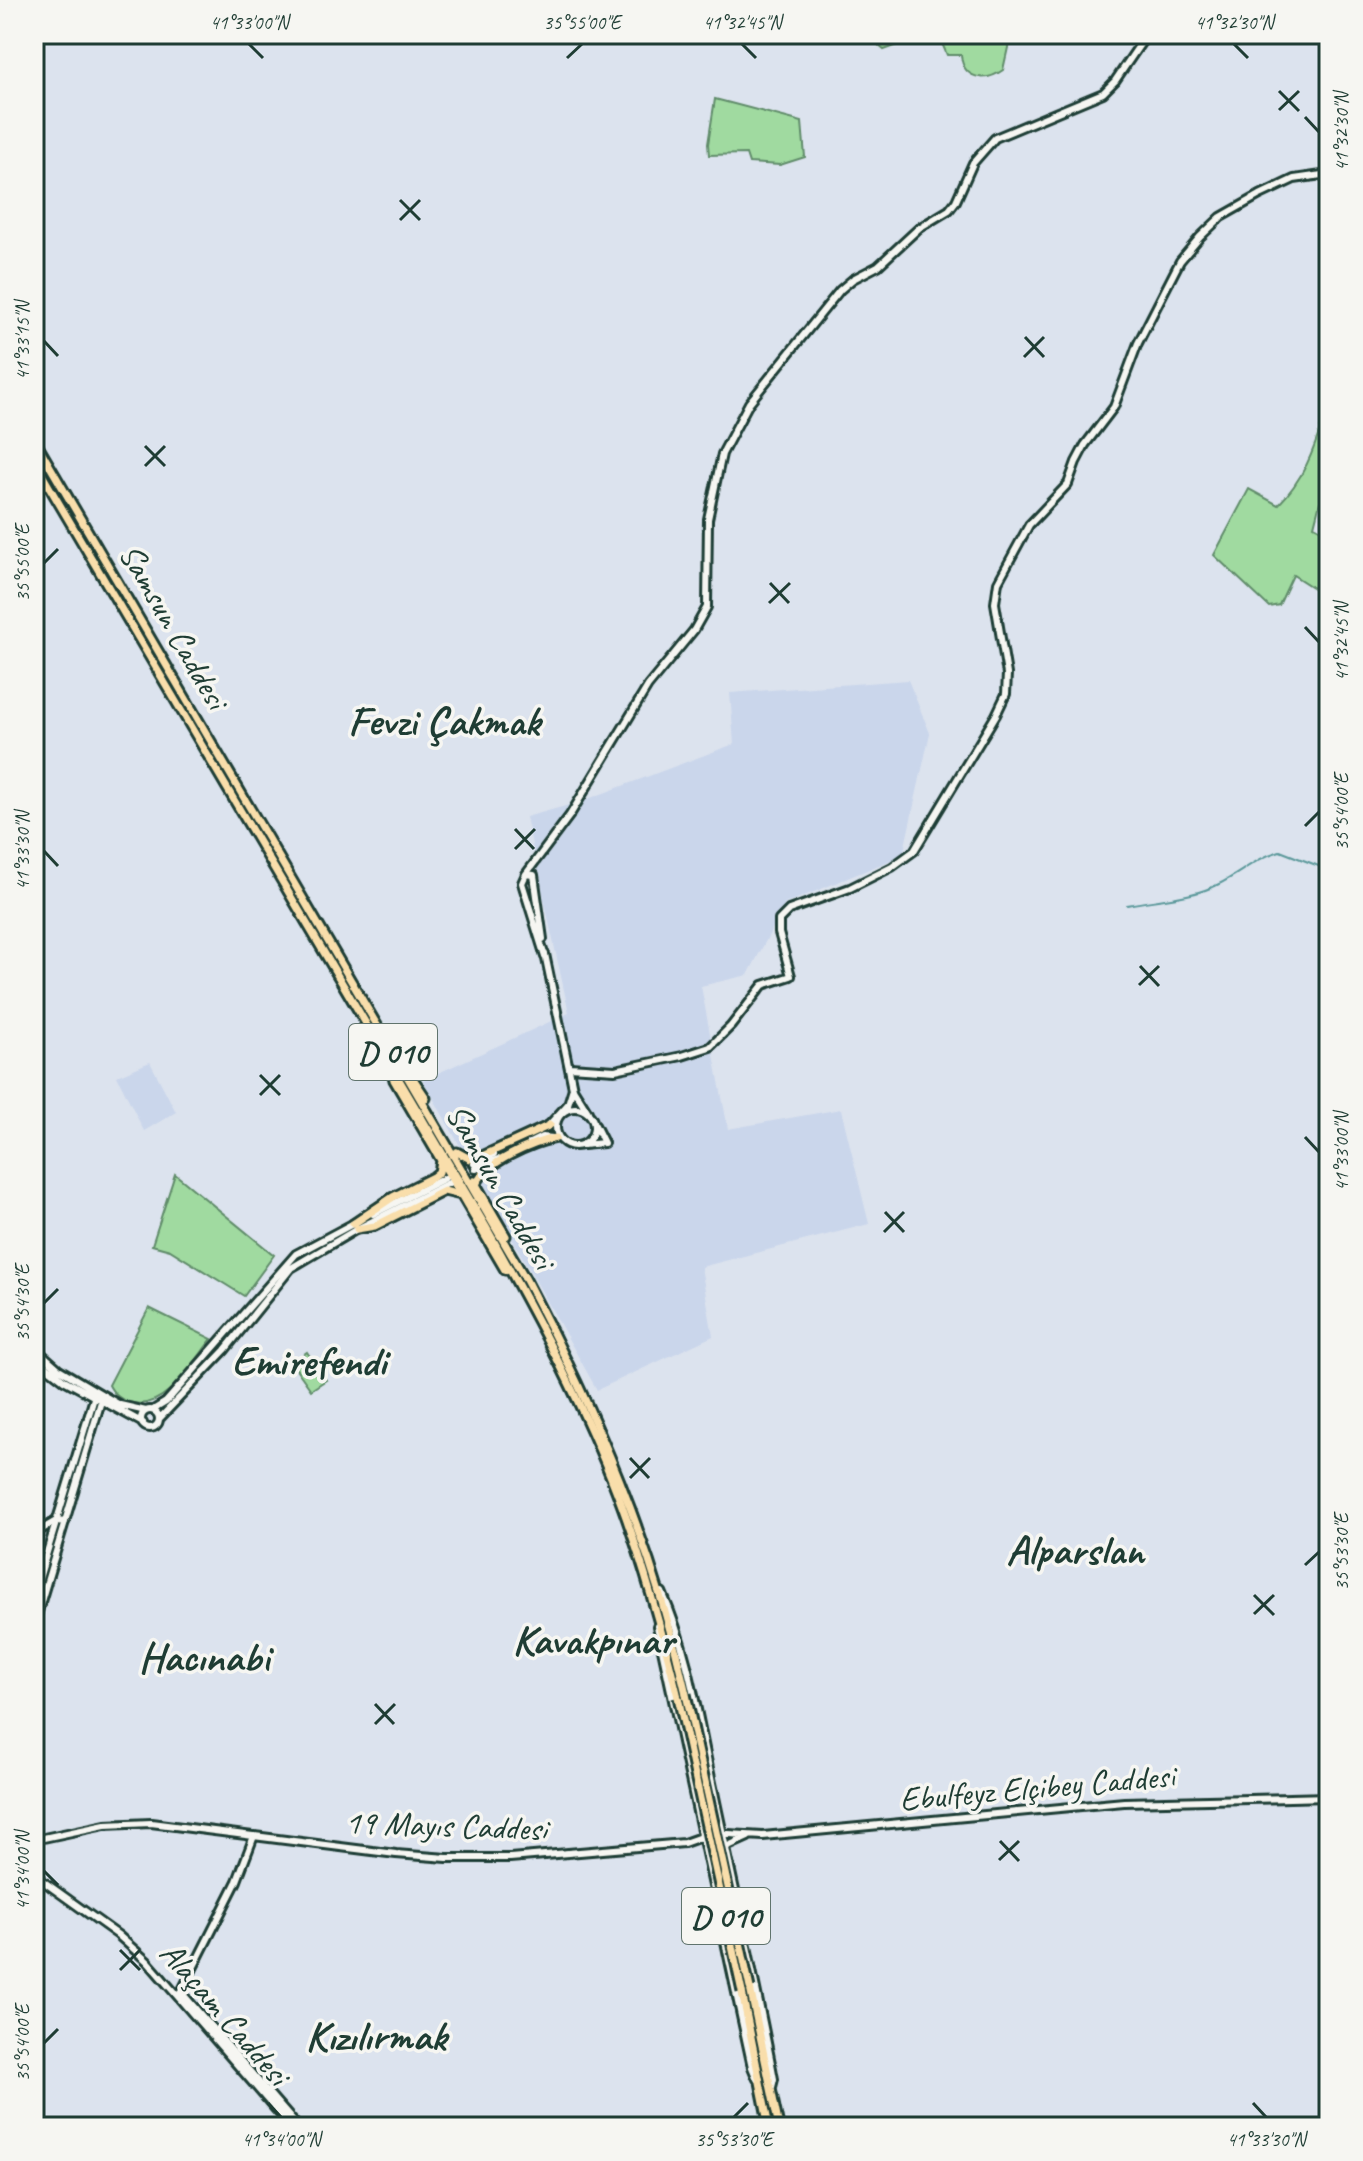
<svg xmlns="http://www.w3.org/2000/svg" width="1363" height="2161" viewBox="0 0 1363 2161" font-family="Caveat,sans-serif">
<rect width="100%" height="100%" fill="#dce3ee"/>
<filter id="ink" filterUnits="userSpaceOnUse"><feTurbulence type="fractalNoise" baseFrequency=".0125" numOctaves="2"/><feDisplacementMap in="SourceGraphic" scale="16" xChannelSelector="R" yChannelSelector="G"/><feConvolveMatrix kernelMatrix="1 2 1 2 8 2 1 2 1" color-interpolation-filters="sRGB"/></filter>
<g filter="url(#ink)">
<path fill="#cad6eb" d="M908,680l22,53 -27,122 -118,49 -37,71 -47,11 27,143 113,-20 28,115 -168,43 12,69 -116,54 -174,-310 146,-67 -43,-196 54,-15 154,-58 -4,-51z
M150,1062l26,50 -32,19 -27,-55z"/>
<path fill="#a0daa0" stroke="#608c6a" stroke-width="2" d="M858,34h48v8l-22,8 -13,-11z
M938,34h73l-8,36c-18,13 -40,9 -42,-15h-14z
M715,99l87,23 3,35 -25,8 -31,-2 -3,-9 -37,1 -1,-11z
M1324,417l5,7v75l-9,3 -6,24 15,8v20l-14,35 -22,-14 -14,30 -10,2 -55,-52 35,-66 29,16c25,-25 36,-54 46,-88z
M175,1174l99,81 -30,41 -74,-46 -18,-5z
M149,1308l63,31c-19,23 -46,71 -79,64 -12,-2 -19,-8 -24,-18z
M307,1352l19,28 -15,10 -19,-27z"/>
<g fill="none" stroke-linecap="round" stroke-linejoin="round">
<path stroke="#5c999b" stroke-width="2" d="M1127,905c30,-6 66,-7 92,-21 22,-11 37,-26 61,-33l49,19"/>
<defs>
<path id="tertiary" d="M526,874l8,1 9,64
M545,954l28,134
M545,957l-23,-74 4,-9 44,-59 78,-129 46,-56 13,-23 1,-88 14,-65 27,-51 91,-113 13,-11 25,-13 41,-38 30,-18 7,-9 17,-38 22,-25 108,-45 12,-12 32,-47
M570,1067l45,3 67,-14 28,-9 21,-21 32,-41 28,-9 -12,-43v-13l10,-10 61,-22 42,-21 22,-16 82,-136 10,-21 1,-20 -12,-71 3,-21 31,-57 39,-41 8,-22 9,-17 29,-38 24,-64 42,-82 20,-24 21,-20 39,-22 34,-16 35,-5
M34,1534l22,-13 9,1
M662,1592c28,62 37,133 52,200 20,96 42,191 60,287l-2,8
M657,1626l95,441 5,12
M34,1840l71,-15 46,-2 245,31 51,4h63l174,-15 28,-10 51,3 361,-34 205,-5
M726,1847l22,-10"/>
<path id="secondary" d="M573,1088l15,24
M556 1127a19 19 0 1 1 38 0a19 19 0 1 1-38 0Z
M547,1127l21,-23 5,-16
M530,1143l12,-6 11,1
M583,1145l21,-2 -9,-18
M474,1164l20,-10
M476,1169l22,-10
M373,1214l72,-36
M34,1347l25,22 42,25 1,4 -68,227
M34,1357l30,23 79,43
M153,1410l13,-8 130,-148 60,-32
M141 1419a9 9 0 1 1 18 0a9 9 0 1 1-18 0Z
M159,1419l66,-69 66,-82 66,-39 92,-46
M34,1595l60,-197 7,-4 19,11 26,6
M34,1868l6,11 78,56 29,26 144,166
M181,1992l117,135
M180,1994l57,-113 17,-45"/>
<path id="trunk" d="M34,439l491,839c71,135 128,267 161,416
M34,461l452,766c46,82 91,165 126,253 28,70 48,143 66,217
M406,1068l20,30
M392,1072l2,8 111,190
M457,1152l13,7 8,-1 72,-33
M474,1181l32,55
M476,1185c8,-22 57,-43 80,-47
M353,1224l40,-27 40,-20 6,-5 2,-11
M357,1229l18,-3 69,-35 17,4
M750,1988l29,139
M742,1992l27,135"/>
</defs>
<use href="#tertiary" stroke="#1f3d34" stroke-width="12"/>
<use href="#secondary" stroke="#1f3d34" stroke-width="12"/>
<use href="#trunk" stroke="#1f3d34" stroke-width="13"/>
<use href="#tertiary" stroke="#f6f6f2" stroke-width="6"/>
<use href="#secondary" stroke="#f6f6f2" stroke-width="6"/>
<use href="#trunk" stroke="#f9deab" stroke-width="7"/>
<defs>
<path id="trunk-bridge" d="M686,1694l64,294
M678,1697l64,295"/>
</defs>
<use href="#trunk-bridge" stroke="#1f3d34" stroke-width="13" stroke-linecap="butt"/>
<use href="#trunk-bridge" stroke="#f9deab" stroke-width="7"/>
</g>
</g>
<path fill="none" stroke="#1f3d34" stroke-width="3" d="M249,44l14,14M742,44l14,14M1234,44l14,14M567,58l15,-14M1279,91l20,20M1279,110l20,-19M1305,117l14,15M400,200l20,20M400,220l20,-20M1025,337l19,20M44,341l14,15M1024,357l20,-20M145,446l20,20M145,466l20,-20M44,563l14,-14M770,583l19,20M769,603l21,-20M1305,627l14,15M1305,826l14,-14M515,829l19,20M515,849l20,-20M44,851l14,15M1140,966l19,20M1139,985l20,-19M260,1075l20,20M260,1095l20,-20M1305,1137l14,15M885,1212l19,20M884,1232l20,-20M44,1303l14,-14M630,1458l19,20M630,1478l20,-20M1305,1565l14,-13M1254,1595l20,20M1254,1614l20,-19M375,1704l19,20M375,1724l20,-20M1000,1841l19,20M999,1860l20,-19M44,1871l14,14M120,1950l20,20M120,1970l20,-20M44,2043l14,-14M268,2103l13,14M1253,2103l13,14M734,2117l14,-14"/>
<g text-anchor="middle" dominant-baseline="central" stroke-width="7" stroke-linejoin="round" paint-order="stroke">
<g fill="#f6f6f2" stroke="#60746d" stroke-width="2">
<rect x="349" y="1024" width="88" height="56" rx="6"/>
<rect x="682" y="1888" width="88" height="56" rx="6"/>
</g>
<g font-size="32" font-weight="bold" fill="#1f3d34">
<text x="393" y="1052">D 010</text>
<text x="726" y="1916">D 010</text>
</g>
<g font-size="34" fill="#1f3d34" stroke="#f6f6f2">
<text transform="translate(174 626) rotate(60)">Samsun Caddesi</text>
<text transform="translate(501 1186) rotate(60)">Samsun Caddesi</text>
<text transform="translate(1037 1787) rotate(-5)">Ebulfeyz Elçibey Caddesi</text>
<text transform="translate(446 1825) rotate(2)">19 Mayıs Caddesi</text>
<text transform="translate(225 2013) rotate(49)">Alaçam Caddesi</text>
</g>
<g font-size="42" font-weight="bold" fill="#1f3d34" stroke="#f6f6f2">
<text x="444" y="721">Fevzi Çakmak</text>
<text x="309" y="1361">Emirefendi</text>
<text x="1075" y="1550">Alparslan</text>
<text x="593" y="1640">Kavakpınar</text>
<text x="204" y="1657">Hacınabi</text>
<text x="376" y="2036">Kızılırmak</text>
</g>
</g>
<rect width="1363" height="2161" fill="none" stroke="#f6f6f2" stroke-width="88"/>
<rect x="44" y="44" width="1275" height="2073" fill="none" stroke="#1f3d34" stroke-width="3"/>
<g font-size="20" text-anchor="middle" fill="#1f3d34">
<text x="249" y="29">41°33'00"N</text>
<text x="582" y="29">35°55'00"E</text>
<text x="742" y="29">41°32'45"N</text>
<text x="1234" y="29">41°32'30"N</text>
<text transform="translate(1341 132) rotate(-90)" y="7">41°32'30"N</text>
<text transform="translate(22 341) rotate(-90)" y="7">41°33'15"N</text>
<text transform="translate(22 563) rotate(-90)" y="7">35°55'00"E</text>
<text transform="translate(1341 642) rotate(-90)" y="7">41°32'45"N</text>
<text transform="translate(1341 812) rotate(-90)" y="7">35°54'00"E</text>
<text transform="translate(22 851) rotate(-90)" y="7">41°33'30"N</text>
<text transform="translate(1341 1152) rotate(-90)" y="7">41°33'00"N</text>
<text transform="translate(22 1303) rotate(-90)" y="7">35°54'30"E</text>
<text transform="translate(1341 1552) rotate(-90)" y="7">35°53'30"E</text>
<text transform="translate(22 1871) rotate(-90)" y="7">41°34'00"N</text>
<text transform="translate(22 2043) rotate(-90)" y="7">35°54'00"E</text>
<text x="281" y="2146">41°34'00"N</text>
<text x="734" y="2146">35°53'30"E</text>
<text x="1266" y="2146">41°33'30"N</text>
</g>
</svg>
